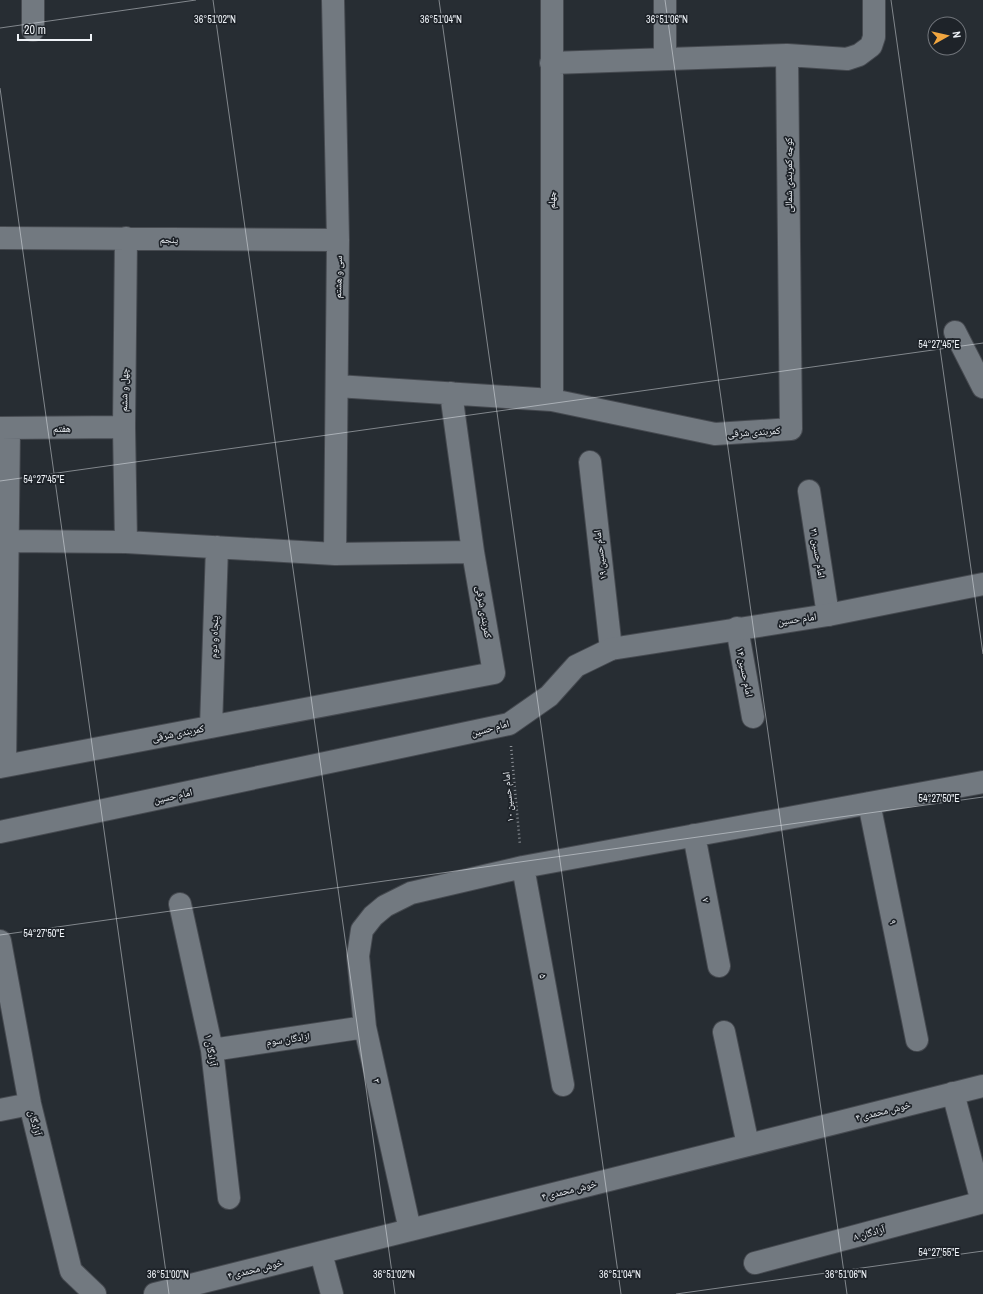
<svg xmlns="http://www.w3.org/2000/svg" width="983" height="1294" viewBox="0 0 983 1294" font-family="'Archivo Narrow','Noto Naskh Arabic',sans-serif">
<rect width="100%" height="100%" fill="#272d33"/>
<g fill="none" stroke-linecap="round" stroke-linejoin="round">
<defs>
<path id="minor" d="M33,0v30
M333,0l5,240 -3,314
M665,59v-59
M551,63l236,-8 60,4 12,-4 12,-9 3,-9v-37
M0,238l338,2
M126,238l-2,189 2,115
M955,332l28,55
M337,386l215,14 163,34 76,-5 -4,-374
M552,400v-400
M0,428l124,-1
M590,462l21,187
M809,491l19,124
M7,541l119,1 209,12 138,-2
M737,628l16,89
M211,727l6,-180
M5,766l4,-338
M0,767l494,-94 -21,-121 -22,-159
M869,803l48,237
M694,835l25,131
M523,867l40,218
M180,904l32,146 17,148
M0,941l30,163 41,167 24,23
M724,1032l24,113
M212,1050l153,-23
M953,1093l29,109
M0,1110l30,-6
M410,1230l-45,-203 -7,-71 4,-26 11,-14 12,-10 26,-13 112,-26 460,-85
M321,1253l11,41
M755,1263l228,-61
M155,1294l828,-208"/>
<path id="tertiary" d="M0,832l509,-108 40,-28 27,-30 35,-17 217,-34 155,-31"/>
</defs>
<use href="#minor" stroke="#464a50" stroke-width="24"/>
<use href="#tertiary" stroke="#464a50" stroke-width="24"/>
<path stroke="#8d9298" stroke-width="2.5" stroke-dasharray="1 3" stroke-linecap="butt" d="M511,746l9,99"/>
<use href="#minor" stroke="#727980" stroke-width="22"/>
<use href="#tertiary" stroke="#727980" stroke-width="22"/>
</g>
<path fill="none" stroke="#eff3f8" stroke-width="1" stroke-opacity="0.45" d="M213,0l182,1294M439,0l182,1294M665,0l182,1294M891,0l92,654M0,28l196,-28M0,88l169,1206M0,481l983,-138M0,935l983,-138M676,1294l307,-43"/>
<g text-anchor="middle" dominant-baseline="central" stroke-width="3.5" stroke-linejoin="round" paint-order="stroke">
<g font-size="10" fill="#eff3f8" stroke="#1e2329">
<text transform="translate(788 175) rotate(-90)">کوچه کمربندی شمالی</text>
<text transform="translate(551 200) rotate(-90)">چهلم</text>
<text x="169" y="239">پنجم</text>
<text transform="translate(338 277) rotate(-89)">سی و هشتم</text>
<text transform="translate(124 390) rotate(-89)">چهل و ششم</text>
<text x="62" y="428">هفتم</text>
<text transform="translate(754 432) rotate(-4)">کمربندی شرقی</text>
<text transform="translate(818 553) rotate(81)">امام حسین ۲۱</text>
<text transform="translate(600 555) rotate(-97)">امام حسین ۱۹</text>
<text transform="translate(484 612) rotate(80)">کمربندی شرقی</text>
<text transform="translate(797 619) rotate(-8)">امام حسین</text>
<text transform="translate(214 637) rotate(-88)">پنجاه و دوم</text>
<text transform="translate(745 672) rotate(79)">امام حسین ۱۴</text>
<text transform="translate(490 728) rotate(-15)">امام حسین</text>
<text transform="translate(178 733) rotate(-11)">کمربندی شرقی</text>
<text transform="translate(173 796) rotate(-12)">امام حسین</text>
<text transform="translate(508 797) rotate(-95)">امام حسین ۱۰</text>
<text transform="translate(706 900) rotate(79)">۷</text>
<text transform="translate(893 922) rotate(79)">۹</text>
<text transform="translate(543 976) rotate(80)">۵</text>
<text transform="translate(288 1039) rotate(-8)">ازادگان سوم</text>
<text transform="translate(211 1050) rotate(81)">آزادگان ۱</text>
<text transform="translate(377 1081) rotate(77)">۳</text>
<text transform="translate(883 1111) rotate(-14)">خوش محمدی ۴</text>
<text transform="translate(35 1123) rotate(76)">آزادگان</text>
<text transform="translate(569 1190) rotate(-14)">خوش محمدی ۴</text>
<text transform="translate(869 1233) rotate(-15)">آزادگان ۸</text>
<text transform="translate(255 1269) rotate(-14)">خوش محمدی ۴</text>
</g>
</g>
<g font-size="10" text-anchor="middle" fill="#eff3f8" stroke="#1e2329" stroke-width="3.5" stroke-linejoin="round" paint-order="stroke">
<text x="215" y="23">36°51'02"N</text>
<text x="441" y="23">36°51'04"N</text>
<text x="667" y="23">36°51'06"N</text>
<text x="939" y="348">54°27'45"E</text>
<text x="44" y="483">54°27'45"E</text>
<text x="939" y="802">54°27'50"E</text>
<text x="44" y="937">54°27'50"E</text>
<text x="939" y="1256">54°27'55"E</text>
<text x="168" y="1278">36°51'00"N</text>
<text x="394" y="1278">36°51'02"N</text>
<text x="620" y="1278">36°51'04"N</text>
<text x="846" y="1278">36°51'06"N</text>
</g>
<g transform="translate(947 36) rotate(82)"><circle r="19" fill="#1e2329" stroke="#72767c"/>
<path d="M0-3L7 15L0 10L-7 15Z" fill="#f1a640"/>
<text y="-6" font-size="11" font-weight="bold" text-anchor="middle" fill="#eff3f8">N</text>
</g>
<path d="M18 34v6h73v-6" fill="none" stroke="#eff3f8" stroke-width="2"/>
<text x="24" y="34" font-size="12" fill="#eff3f8" stroke="#1e2329" stroke-width="3" paint-order="stroke">20 m</text>
</svg>
